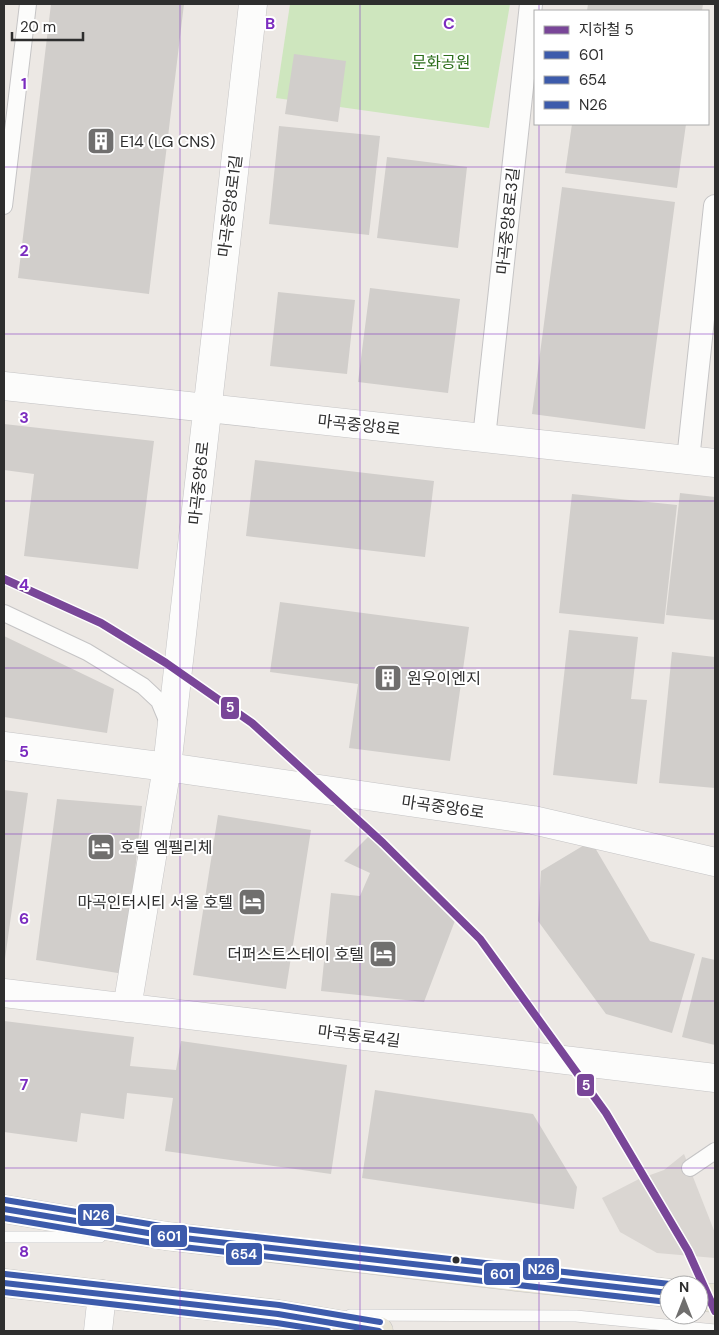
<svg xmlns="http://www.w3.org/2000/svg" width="719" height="1335" viewBox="0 0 719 1335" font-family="'DM Sans','Noto Sans KR',sans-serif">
<rect width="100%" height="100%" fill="#ece8e4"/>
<path fill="#cee6be" d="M290,4h220l-21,124 -213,-30z"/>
<path fill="#dad6d2" d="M684,1154l31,79v25l-58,-5 -37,-21 -18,-34 37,-19 25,-9z"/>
<path fill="#d1cecb" d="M51,4h133l-35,290 -131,-16z
M588,4h115l-1,7h-115z
M294,54l52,7 -8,61 -53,-8z
M572,124h114l-9,64 -112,-15z
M279,126l101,10 -11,99 -100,-11z
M387,157l80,10 -9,81 -81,-10z
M562,187l113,15 -30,227 -113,-15z
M370,288l90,11 -12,94 -90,-11z
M278,292l77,8 -8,74 -77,-8z
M4,424l150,17 -16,128 -114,-13 10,-82 -30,-4z
M255,460l179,21 -9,76 -179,-21z
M680,493l35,4v123l-49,-5z
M572,494l105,11 -13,119 -105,-11z
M280,602l189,25 -19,134 -101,-13 9,-64 -88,-12z
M569,630l69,7 -7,62 16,1 -10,84 -84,-9z
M4,636l110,53 -7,44 -103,-16z
M672,652l43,5v131l-56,-5z
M4,790l24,3 -23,166h-1z
M57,799l85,7 -18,168 -88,-14z
M218,815l93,15 -25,159 -93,-14z
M371,834l85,84 -32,84 -103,-11 10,-98 29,3 10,-23 -26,-12z
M591,841l59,100 45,13 -23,79 -66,-19 -68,-93 3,-50z
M702,957l13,3v85l-33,-8z
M4,1021l130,16 -4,29 46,4 5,-29 166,24 -16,109 -166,-23 8,-53 -46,-5 -3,26 -43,-6 -4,29 -73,-10z
M375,1090l158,24 44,73 -3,22 -212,-31z"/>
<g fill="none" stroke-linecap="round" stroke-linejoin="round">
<defs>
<path id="service" d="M4,1237h96
M350,1315l226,1 139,14"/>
<path id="pedestrian" d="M4,206l24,-202
M4,613l83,39 56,34 16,15 10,24
M690,1168l25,-17"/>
<path id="minor" d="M484,438l47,-434
M688,460l27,-254"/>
<path id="tertiary" d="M4,386l711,77
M4,746l163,21 366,53 182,42
M4,993l711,85
M127,1008l40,-241 86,-763
M98,1331l4,-37"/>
<path id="primary" d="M4,1209l162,27 351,41 152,16
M4,1283l274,31 101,17
M699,1297l16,1"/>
</defs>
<use href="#service" stroke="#c5c4c5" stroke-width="12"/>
<use href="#pedestrian" stroke="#c5c4c5" stroke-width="18"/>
<use href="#minor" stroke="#c5c4c5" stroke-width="24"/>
<use href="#tertiary" stroke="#c5c4c5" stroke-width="29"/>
<use href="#primary" stroke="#c6c5c4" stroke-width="29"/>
<use href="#service" stroke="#fcfcfb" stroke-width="11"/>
<use href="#pedestrian" stroke="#fcfcfb" stroke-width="16"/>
<use href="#minor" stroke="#fcfcfb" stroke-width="22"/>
<use href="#tertiary" stroke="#fcfcfb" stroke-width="28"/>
<use href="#primary" stroke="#e8e4d6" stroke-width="28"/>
<defs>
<path id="bus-1" d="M4,1209l162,27 503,57
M4,1283l274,31 101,17"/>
<path id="bus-2" d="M4,1218l161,27 503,57
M4,1292l273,31 51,8"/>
<path id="bus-3" d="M5,1200l162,27 503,57
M5,1274l274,31 101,17"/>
</defs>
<use href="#bus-1" stroke="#fff" stroke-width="10"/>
<use href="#bus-2" stroke="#fff" stroke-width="10"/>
<use href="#bus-3" stroke="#fff" stroke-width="10"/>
<use href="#bus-1" stroke="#3d5bab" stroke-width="6"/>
<use href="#bus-2" stroke="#3d5bab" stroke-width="6"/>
<use href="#bus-3" stroke="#3d5bab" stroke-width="6"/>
<defs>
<path id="metro-1" d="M4,579l97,44 65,40 86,60 131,120 97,96 126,174 82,138 27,60"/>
</defs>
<use href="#metro-1" stroke="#fff" stroke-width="11"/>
<use href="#metro-1" stroke="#794698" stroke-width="8"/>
</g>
<path fill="none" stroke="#7b2cbf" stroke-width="1" stroke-opacity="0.55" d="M180,4v1327M360,4v1327M539,4v7M539,124v1207M4,167h711M4,334h711M4,501h711M4,668h711M4,834h711M4,1001h711M4,1168h711"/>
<defs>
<symbol id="building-square" viewBox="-11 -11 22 22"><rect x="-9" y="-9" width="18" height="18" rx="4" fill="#706f6e" stroke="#fff"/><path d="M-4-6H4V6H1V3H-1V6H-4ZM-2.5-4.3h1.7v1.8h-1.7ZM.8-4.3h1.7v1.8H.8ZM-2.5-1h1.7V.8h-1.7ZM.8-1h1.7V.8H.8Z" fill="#fff"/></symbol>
<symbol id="hotel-square" viewBox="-11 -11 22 22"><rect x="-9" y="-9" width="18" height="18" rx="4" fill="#706f6e" stroke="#fff"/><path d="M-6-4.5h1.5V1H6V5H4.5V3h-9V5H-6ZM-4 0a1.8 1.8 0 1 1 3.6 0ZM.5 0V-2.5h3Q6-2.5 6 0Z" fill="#fff"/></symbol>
</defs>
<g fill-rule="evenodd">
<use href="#building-square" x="85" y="125" width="32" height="32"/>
<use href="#building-square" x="372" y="662" width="32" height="32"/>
<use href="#hotel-square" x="85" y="831" width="32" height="32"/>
<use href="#hotel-square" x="236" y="886" width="32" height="32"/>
<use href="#hotel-square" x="367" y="938" width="32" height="32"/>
</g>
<circle fill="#2e2e2e" stroke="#fff" stroke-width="2" cx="456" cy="1260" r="4.5"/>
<g text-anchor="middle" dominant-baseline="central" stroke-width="4" stroke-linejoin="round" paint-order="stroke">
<g font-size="16" fill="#2c6e1b" stroke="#fff">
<text x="441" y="62">문화공원</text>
</g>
<g font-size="16" fill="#2e2e2e" stroke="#fff" text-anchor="start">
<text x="120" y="141">E14 (LG CNS)</text>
<text x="407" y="678">원우이엔지</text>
<text x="120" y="847">호텔 엠펠리체</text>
<text x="233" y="902" text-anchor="end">마곡인터시티 서울 호텔</text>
<text x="364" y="954" text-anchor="end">더퍼스트스테이 호텔</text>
</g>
<g font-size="16" fill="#2e2e2e" stroke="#fff">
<text transform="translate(230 206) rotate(-83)">마곡중앙8로1길</text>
<text transform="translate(508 221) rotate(-84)">마곡중앙8로3길</text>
<text transform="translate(359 425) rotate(6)">마곡중앙8로</text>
<text transform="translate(199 483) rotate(-84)">마곡중앙6로</text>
<text transform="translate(443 807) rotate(8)">마곡중앙6로</text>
<text transform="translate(359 1036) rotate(7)">마곡동로4길</text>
</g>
</g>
<g font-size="16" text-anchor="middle" font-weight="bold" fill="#7b2cbf" stroke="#fff" stroke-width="4" stroke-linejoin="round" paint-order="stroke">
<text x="270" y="29">B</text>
<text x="449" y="29">C</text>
<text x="24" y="89">1</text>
<text x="24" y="256">2</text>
<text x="24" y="423">3</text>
<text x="24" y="590">4</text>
<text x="24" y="757">5</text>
<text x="24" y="924">6</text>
<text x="24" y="1090">7</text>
<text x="24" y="1257">8</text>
</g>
<g stroke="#fff" stroke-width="2">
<rect x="220" y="696" width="20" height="24" rx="5" fill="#794698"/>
<rect x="576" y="1073" width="19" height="24" rx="5" fill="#794698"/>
<rect x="77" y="1203" width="38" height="24" rx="5" fill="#3d5bab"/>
<rect x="150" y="1224" width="38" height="24" rx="5" fill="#3d5bab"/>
<rect x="225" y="1242" width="38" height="24" rx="5" fill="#3d5bab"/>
<rect x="522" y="1257" width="38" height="24" rx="5" fill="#3d5bab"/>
<rect x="483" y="1262" width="38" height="24" rx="5" fill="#3d5bab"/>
</g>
<g font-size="14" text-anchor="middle" font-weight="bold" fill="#fff">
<text x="230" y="712">5</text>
<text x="586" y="1090">5</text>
<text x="96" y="1220">N26</text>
<text x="169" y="1241">601</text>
<text x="244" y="1259">654</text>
<text x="541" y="1274">N26</text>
<text x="502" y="1279">601</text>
</g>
<rect width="719" height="1335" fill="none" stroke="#2e2e2e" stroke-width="10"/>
<rect x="534" y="10" width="175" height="115" fill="#ffffff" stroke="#ababab"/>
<rect x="544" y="26" width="25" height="8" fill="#794698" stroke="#ababab"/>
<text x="579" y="35" font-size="15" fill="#2e2e2e">지하철 5</text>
<rect x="544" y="51" width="25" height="8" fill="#3d5bab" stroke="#ababab"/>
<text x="579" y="60" font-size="15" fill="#2e2e2e">601</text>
<rect x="544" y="76" width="25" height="8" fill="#3d5bab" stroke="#ababab"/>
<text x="579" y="85" font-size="15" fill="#2e2e2e">654</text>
<rect x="544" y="101" width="25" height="8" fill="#3d5bab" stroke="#ababab"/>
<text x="579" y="110" font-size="15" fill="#2e2e2e">N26</text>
<g transform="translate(684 1300)"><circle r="24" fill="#ffffff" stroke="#ababab"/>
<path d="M0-4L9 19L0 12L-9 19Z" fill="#706f6e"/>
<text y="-8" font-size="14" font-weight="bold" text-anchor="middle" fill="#2e2e2e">N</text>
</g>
<path d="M12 32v8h71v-8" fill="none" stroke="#2e2e2e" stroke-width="2.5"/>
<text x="20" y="32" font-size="15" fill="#2e2e2e" stroke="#ffffff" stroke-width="4" paint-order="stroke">20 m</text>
</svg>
